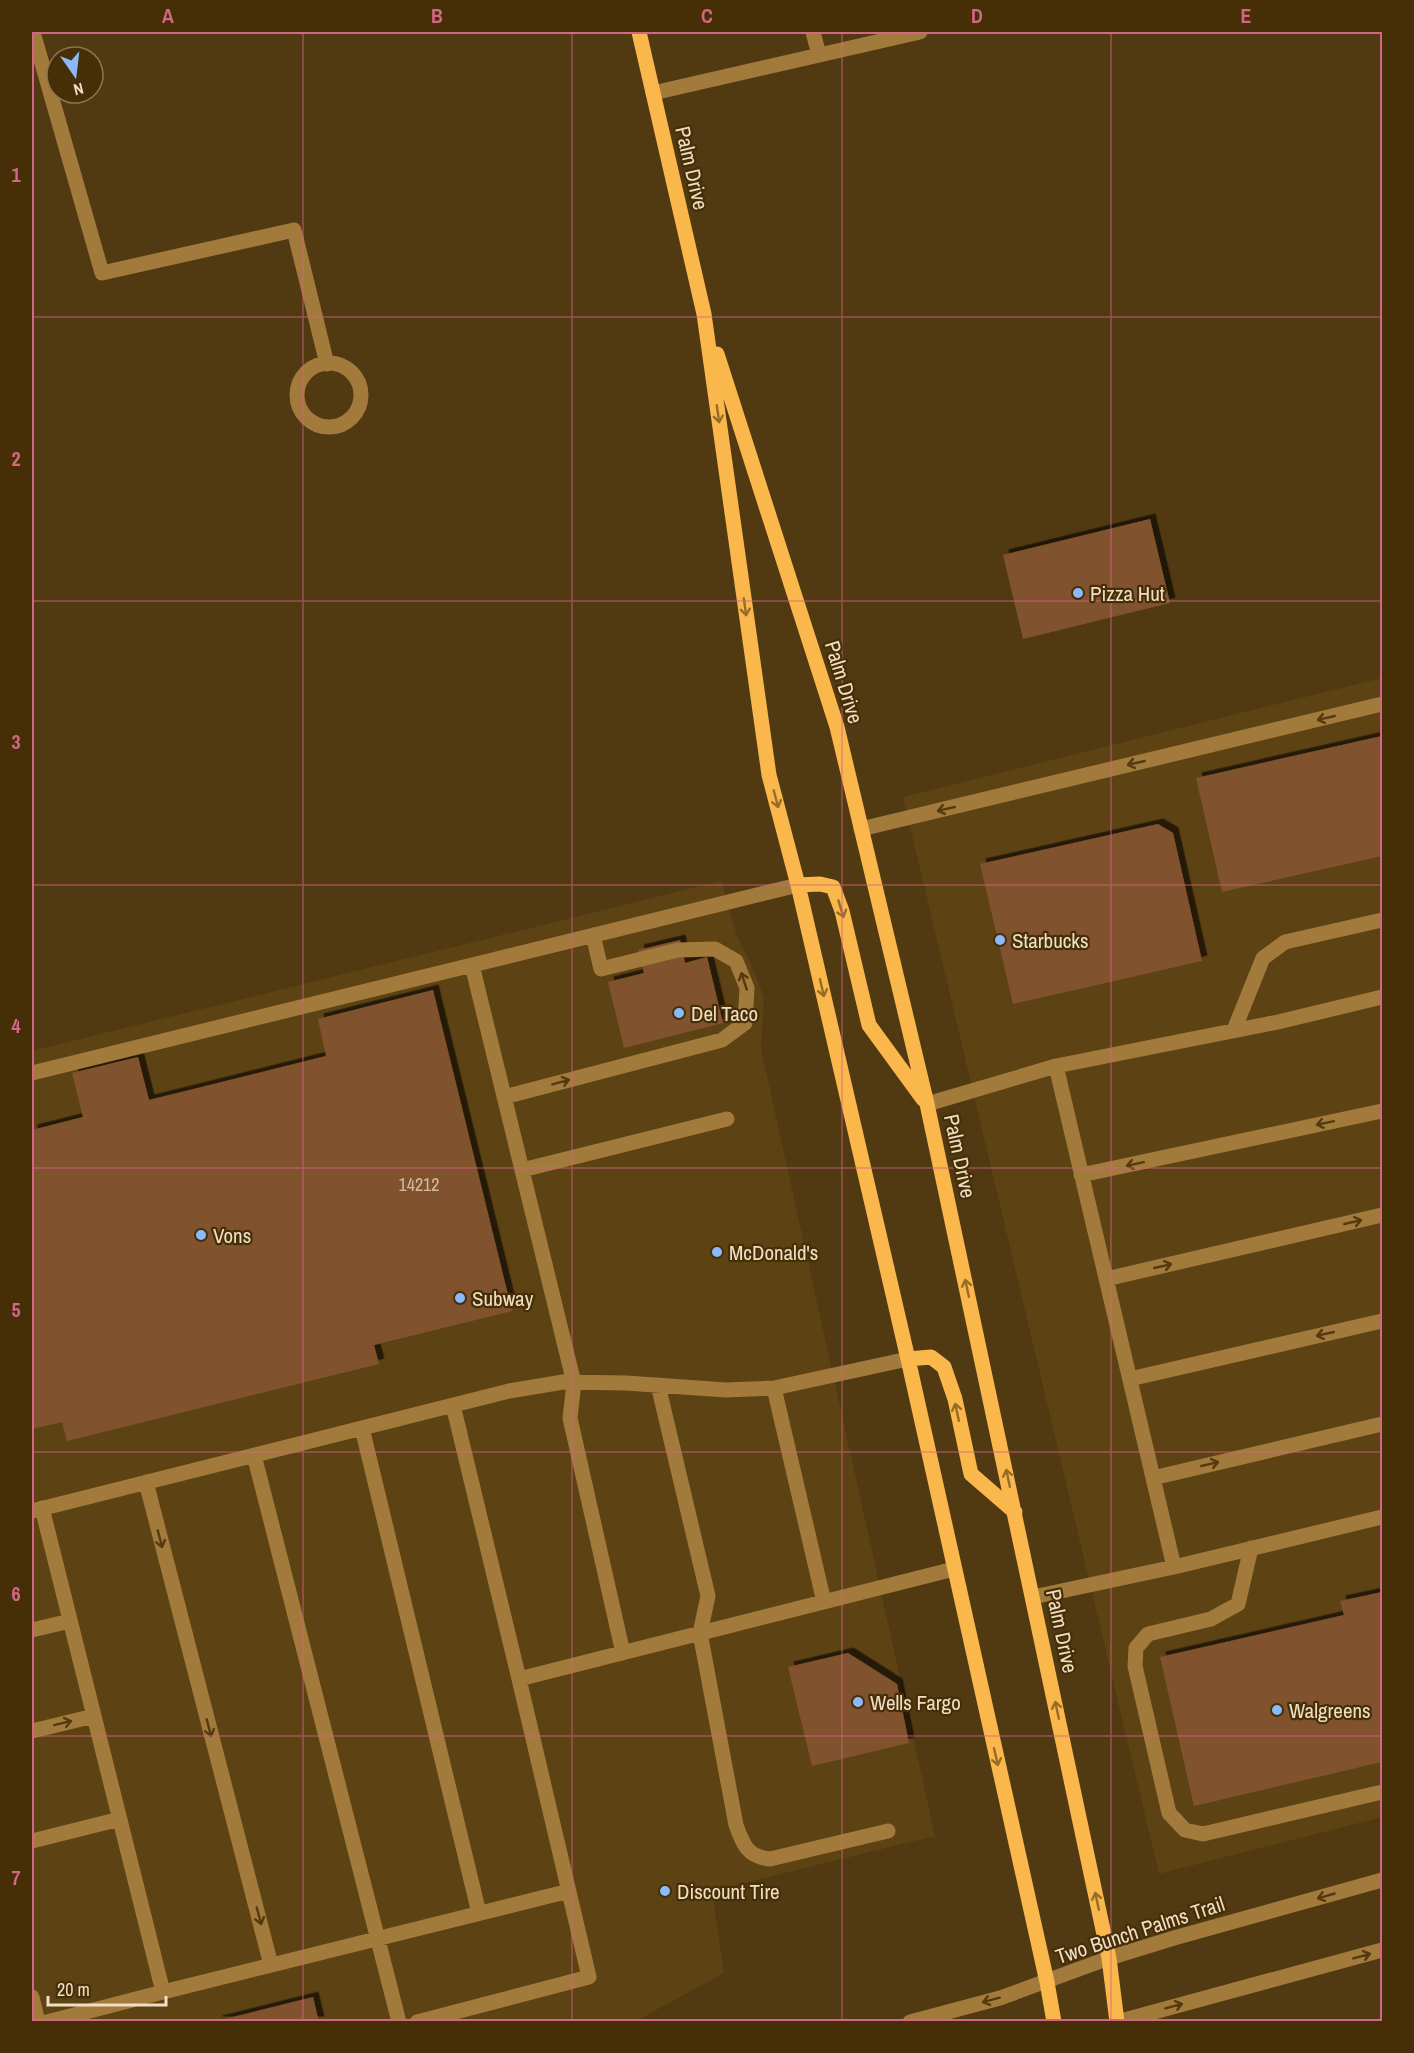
<svg xmlns="http://www.w3.org/2000/svg" width="1414" height="2053" viewBox="0 0 1414 2053" font-family="'Archivo Narrow',sans-serif">
<defs>
<filter id="shadow"><feDropShadow dx="5.5" dy="-5.5" stdDeviation="0" flood-color="#0009"/></filter>
</defs>
<rect width="100%" height="100%" fill="#513912"/>
<path fill="#5d4214" d="M1382,678v1139l-223,57 -256,-1077z
M721,881l16,55 14,28 13,34 -3,51 174,787 -223,55 12,82 -88,48h-604v-970z"/>
<path fill="#80522f" filter="url(#shadow)" d="M1150,519l20,84 -147,36 -20,-84z
M1382,736v120l-160,36 -26,-114z
M1158,824l15,9 29,128 -189,43 -33,-140z
M680,940l5,23 22,-6 16,66 -99,25 -16,-66 36,-9 -6,-23z
M433,990l79,321 -138,34 5,19 -312,77 -5,-19 -30,7v-299l51,-13 -11,-44 66,-16 11,43 177,-44 -8,-37z
M1382,1592v170l-188,44 -34,-149 184,-42 -4,-14z
M848,1653l49,31 12,59 -97,23 -24,-99z
M313,1997l6,25h-102v-1z"/>
<g fill="none" stroke-linecap="round" stroke-linejoin="round">
<path stroke="#a27a3b" stroke-width="15" d="M33,32l69,241 192,-43 33,134
M813,32l6,23
M653,93l267,-61
M297 395a32 32 0 1 1 64 0a32 32 0 1 1-64 0Z
M861,829l521,-125
M472,965l102,418 -4,35 53,235
M1234,1030l29,-72 22,-16 97,-22
M1056,1066l222,-44 104,-25
M32,1073l766,-188
M504,1097l218,-57 23,-17 2,-35 -11,-27 -21,-12 -37,1 -77,19 -8,-34
M927,1104l129,-38 118,501 -141,30
M522,1170l205,-51
M1081,1175l301,-64
M1106,1279l276,-64
M1130,1379l252,-58
M658,1385l50,211 -8,37 36,192c7,20 12,32 34,34l118,-28
M774,1388l50,214
M453,1405l66,274
M362,1428l117,485
M254,1455l145,567
M1153,1478l229,-54
M146,1482l125,483
M42,1508l121,484 406,-101
M32,1511l477,-120 54,-9 63,1 100,7 48,-2 134,-29
M1251,1548l-13,56 -27,15 -63,15 -12,14 -1,18 34,147 16,17 18,4 179,-42
M1174,1567l208,-50
M32,1630l38,-9
M32,1731l62,-15
M32,1841l88,-22
M32,1997l6,25
M47,2022l116,-30
M417,2022l172,-45 -70,-298 435,-110
M910,2022l90,-24 109,-40 65,-20 208,-58
M1117,2022l265,-72"/>
<path stroke="#f9b74c" stroke-width="15" d="M639,32l65,282 65,461 29,110 110,474 139,623 7,40
M717,354l120,373 90,377 182,854 8,64
M798,885l22,-1 13,3 9,24 27,114 54,74
M908,1359l23,-2 13,10 11,32 16,75 44,38"/>
</g>
<defs><path id="oneway-shaft" d="M-6 0H5M1.5-3L5.5 0L1.5 3" fill="none" stroke-width="1.6" stroke-linecap="round" stroke-linejoin="round" transform="scale(1.5)"/></defs>
<g stroke="#976c26">
<use href="#oneway-shaft" transform="translate(718 414) rotate(82)"/>
<use href="#oneway-shaft" transform="translate(745 607) rotate(82)"/>
<use href="#oneway-shaft" transform="translate(776 799) rotate(75)"/>
<use href="#oneway-shaft" transform="translate(841 909) rotate(73)"/>
<use href="#oneway-shaft" transform="translate(822 988) rotate(77)"/>
<use href="#oneway-shaft" transform="translate(967 1288) rotate(-102)"/>
<use href="#oneway-shaft" transform="translate(957 1412) rotate(-102)"/>
<use href="#oneway-shaft" transform="translate(1008 1478) rotate(-102)"/>
<use href="#oneway-shaft" transform="translate(1057 1710) rotate(-102)"/>
<use href="#oneway-shaft" transform="translate(996 1757) rotate(77)"/>
<use href="#oneway-shaft" transform="translate(1097 1901) rotate(-102)"/>
</g>
<g stroke="#543a0e">
<use href="#oneway-shaft" transform="translate(1326 718) rotate(167)"/>
<use href="#oneway-shaft" transform="translate(1136 763) rotate(167)"/>
<use href="#oneway-shaft" transform="translate(946 809) rotate(167)"/>
<use href="#oneway-shaft" transform="translate(744 981) rotate(-108)"/>
<use href="#oneway-shaft" transform="translate(561 1082) rotate(-15)"/>
<use href="#oneway-shaft" transform="translate(1325 1123) rotate(168)"/>
<use href="#oneway-shaft" transform="translate(1135 1164) rotate(168)"/>
<use href="#oneway-shaft" transform="translate(1353 1222) rotate(-13)"/>
<use href="#oneway-shaft" transform="translate(1163 1266) rotate(-13)"/>
<use href="#oneway-shaft" transform="translate(1325 1334) rotate(167)"/>
<use href="#oneway-shaft" transform="translate(1210 1464) rotate(-13)"/>
<use href="#oneway-shaft" transform="translate(160 1539) rotate(75)"/>
<use href="#oneway-shaft" transform="translate(63 1723) rotate(-14)"/>
<use href="#oneway-shaft" transform="translate(209 1728) rotate(75)"/>
<use href="#oneway-shaft" transform="translate(1326 1896) rotate(164)"/>
<use href="#oneway-shaft" transform="translate(259 1916) rotate(75)"/>
<use href="#oneway-shaft" transform="translate(1362 1956) rotate(-15)"/>
<use href="#oneway-shaft" transform="translate(991 2000) rotate(165)"/>
<use href="#oneway-shaft" transform="translate(1174 2006) rotate(-15)"/>
</g>
<path fill="none" stroke="#d46785" stroke-width="1.5" stroke-opacity="0.55" d="M303,32v1990M572,32v1990M842,32v1990M1111,32v1990M32,317h1350M32,601h1350M32,885h1350M32,1168h1350M32,1452h1350M32,1736h1350"/>
<g fill="#8abafc" stroke="#462f06" stroke-width="2">
<circle cx="1078" cy="593" r="6"/>
<circle cx="1000" cy="940" r="6"/>
<circle cx="679" cy="1013" r="6"/>
<circle cx="201" cy="1235" r="6"/>
<circle cx="717" cy="1252" r="6"/>
<circle cx="460" cy="1298" r="6"/>
<circle cx="858" cy="1702" r="6"/>
<circle cx="1277" cy="1710" r="6"/>
<circle cx="665" cy="1891" r="6"/>
</g>
<g text-anchor="middle" dominant-baseline="central" stroke-width="4.5" stroke-linejoin="round" paint-order="stroke">
<g font-size="18" fill="#d4bba0">
<text x="419" y="1184">14212</text>
</g>
<g font-size="21" fill="#f0dec5" stroke="#462f06">
<text transform="translate(692 168) rotate(77)">Palm Drive</text>
<text transform="translate(844 682) rotate(73)">Palm Drive</text>
<text transform="translate(960 1156) rotate(78)">Palm Drive</text>
<text transform="translate(1062 1631) rotate(78)">Palm Drive</text>
<text transform="translate(1140 1930) rotate(-18)">Two Bunch Palms Trail</text>
</g>
<g font-size="21" fill="#f0dec5" stroke="#462f06" text-anchor="start">
<text x="1090" y="593">Pizza Hut</text>
<text x="1012" y="940">Starbucks</text>
<text x="691" y="1013">Del Taco</text>
<text x="213" y="1235">Vons</text>
<text x="729" y="1252">McDonald's</text>
<text x="472" y="1298">Subway</text>
<text x="870" y="1702">Wells Fargo</text>
<text x="1289" y="1710">Walgreens</text>
<text x="677" y="1891">Discount Tire</text>
</g>
</g>
<rect width="1414" height="2053" fill="none" stroke="#462f06" stroke-width="66"/>
<g transform="translate(75 75) rotate(166)"><circle r="28" fill="#462f06" stroke="#8a7552" stroke-width="1.5"/>
<path d="M0-4.5L10 22L0 15L-10 22Z" fill="#8abafc"/>
<text y="-9" font-size="16" font-weight="bold" text-anchor="middle" fill="#f0dec5">N</text>
</g>
<path d="M48 1996v9h118v-9" fill="none" stroke="#f0dec5" stroke-width="3"/>
<text x="57" y="1996" font-size="18" fill="#f0dec5" stroke="#462f06" stroke-width="4.5" paint-order="stroke">20 m</text>
<rect x="33" y="33" width="1348" height="1987" fill="none" stroke="#d46785" stroke-width="2"/>
<g font-size="20" text-anchor="middle" font-weight="bold" fill="#d46785">
<text x="168" y="23">A</text>
<text x="437" y="23">B</text>
<text x="707" y="23">C</text>
<text x="977" y="23">D</text>
<text x="1246" y="23">E</text>
<text x="16" y="182">1</text>
<text x="16" y="466">2</text>
<text x="16" y="749">3</text>
<text x="16" y="1033">4</text>
<text x="16" y="1317">5</text>
<text x="16" y="1601">6</text>
<text x="16" y="1885">7</text>
</g>
</svg>
